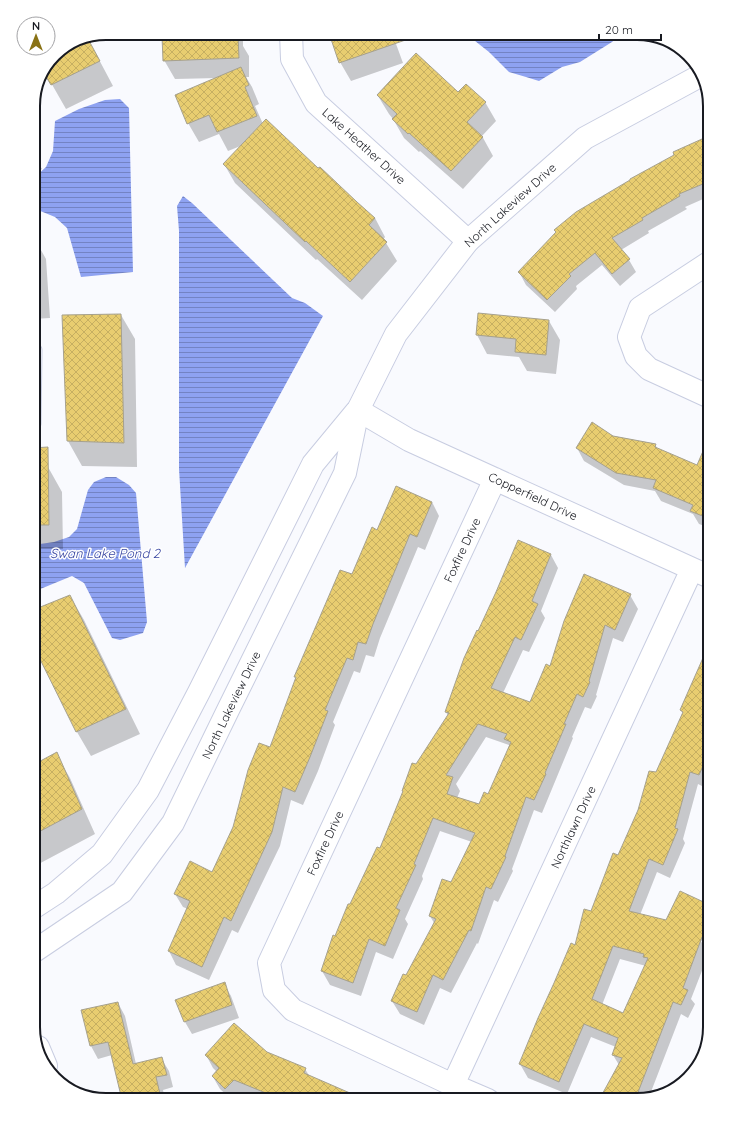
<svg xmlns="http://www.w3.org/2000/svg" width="743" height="1133" viewBox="0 0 743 1133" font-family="Quicksand,sans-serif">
<defs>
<pattern id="water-rules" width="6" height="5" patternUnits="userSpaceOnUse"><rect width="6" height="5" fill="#8ea2f1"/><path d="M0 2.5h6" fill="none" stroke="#7383c3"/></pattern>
<pattern id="building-cross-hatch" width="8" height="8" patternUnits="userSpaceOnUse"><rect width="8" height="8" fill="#e8cd70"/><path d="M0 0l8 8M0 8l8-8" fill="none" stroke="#c6af61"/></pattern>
</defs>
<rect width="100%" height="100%" fill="#f9fafe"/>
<path fill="url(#water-rules)" d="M467,33h155l-10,9 -32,20 -18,5 -23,14 -13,-4 -17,-5 -20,-20 -19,-15z
M120,99l9,9 4,164 -52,5 -14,-49 -12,-11 -22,-9v-29l13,-12 7,-16 2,-30 24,-12 26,-9z
M183,196l9,7 100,95 13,5 18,13 -138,252 -6,-99v-238l-2,-25z
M106,477h10l13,8 7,8 11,129 -4,11 -23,7 -8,-2 -28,-55 -12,-7 -39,16v-47l21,-3 15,-5 8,-8 11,-39 6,-8z"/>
<path fill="#0003" fill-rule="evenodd" d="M189,33h54v13l6,10v21h-3l6,10 7,17 -4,2 8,18 112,94 10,19 -2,3 3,3 11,18 -35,39 -45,-41 -1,1 -81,-77 -11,-19 19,-19 -15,6 -9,-17 -20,8 -11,-19 30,-45 -43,1 -11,-19 25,-24z
M329,33h63l11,30 -52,18 -11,-19z
M87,37l26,49 -47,23 -20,-35 9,-20 23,-16z
M458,94l27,8 11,19 -14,15 11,20 -30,33 -43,-38 -1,1 -15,-14 -11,-19 -4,-5 -11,-18z
M710,139v57l-25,11 2,2 -39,22 1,2 -28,17 8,10 7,12 -16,14 -18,-21 -26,21 1,3 -22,23 -29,-27 -7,-13 184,-130z
M33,154l9,15 -9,5z
M33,236l13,23 4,59 -17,1z
M479,314l70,7 11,19 -4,34 -29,-3 -8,-14 -32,-3 -10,-19z
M121,315l14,24 2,128 -55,-1 -14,-25 -5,-125z
M613,436l42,8 3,6 40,16 12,-22v84l-11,-4 -6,-10 -32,-13 -6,-10 -31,-6 -40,-24 -7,-13z
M33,467h15l14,25 1,57h-30z
M432,502l7,14 -14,34 -7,-3 -38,91 -6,19 -8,-2 -6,18 -6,-2 -21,51 2,3 -17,46 -15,34 -12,-5 -11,46 -42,87 -6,-3 -23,50 -33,-15 -7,-14 19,-42 -5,-2 -8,-13 37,-21 58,-124 27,-71 -1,-2 82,-145z
M551,555l7,13 -17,43 4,7 -16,34 -6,-2 -20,43 28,10 20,-36 79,-72 8,14 -15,33 -10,-4 -17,57 1,1 -6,13 -6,-2 -13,30 1,1 -31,75 -8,-3 -22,59 1,2 -15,31 -4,-2 -16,44 -1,-1 -26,50 -11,-5 -16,37 -24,-11 -8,-13 15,-24 27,-54 -4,-7 22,-32 20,-42 -32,-11 -18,45 1,3 -18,40 3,5 -15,35 -17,-7 -15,44 -31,-11 -8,-14 13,-34 15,-31 31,-56 36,-85 31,-49 -2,-4zM486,737l23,8 1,2 -22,48 -8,11 -23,-8 3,-7 -4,-7z
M70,596l14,24 56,114 -49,22 -14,-24 -44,-89z
M710,647v132l-4,9 -8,-4 -15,55 2,4 -15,35 -13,-6 -17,43 27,7 43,1 -9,19 2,1 7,-15v22l-19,49 4,5 -7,14 -7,-4 -32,83 -12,3h-37l19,-35 -6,-10 3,-8 -25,-10 -24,57 -39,-16 -8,-14 99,-208 64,-142 -2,-4zM620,959l26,7 -23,49 -21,-10z
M56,754l14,24 25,56 -62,33v-101z
M224,984l7,12 8,22 -47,16 -7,-12 -8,-22z
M118,1003l7,13 11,48 25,-6 8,13 4,16 -10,3 2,10h-42l-11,-45 -14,4 -7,-13 -9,-35z
M266,1053l39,16 5,8 47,20 1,-2 11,5h-108l-20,-8 -7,8h-2l-12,-11 -7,-12 4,-5 -4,-4 -7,-13z"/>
<path fill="url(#building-cross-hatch)" stroke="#a6a18e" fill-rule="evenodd" d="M188,33h45v3h5l1,22 -76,3 -1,-25 26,-1z
M329,33h87l1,3 -78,27z
M87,37l13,24 -49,24 -6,-10 10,-21 23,-16z
M416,53l42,39 8,-8 20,18 -19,20 16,15 -32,34 -42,-38 -1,1 -16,-15 5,-5 -20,-19z
M241,67l8,18 -4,2 12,29 -40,16 -8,-17 -22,9 -12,-29z
M266,119l52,49 2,-1 37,35 18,16 -6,7 18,17 -37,40 -44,-41 -1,1 -82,-78z
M702,139l8,18v24l-31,13 1,2 -38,22 1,2 -31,18 18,21 -18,15 -17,-21 -26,21 2,2 -24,24 -29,-28 38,-40 -2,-2 22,-18 54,-32v-1l44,-24 -1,-3z
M478,313l71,7 -3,35 -31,-3 1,-13 -40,-4z
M121,314l3,129 -57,-2 -5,-126z
M592,422l21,14 43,8 -1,3 42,18 13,-30v84l-20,-8 3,-6 -40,-17 3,-8 -40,-7 -40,-25z
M48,447l1,78h-16v-77z
M396,486l36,16 -15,35 -7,-3 -37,90 -7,20 -8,-2 -5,18 -6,-2 -22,52 3,1 -18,46 -15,35 -12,-5 -11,45 -41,89 -7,-4 -22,50 -34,-16 22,-50 -16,-7 16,-33 22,11 21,-45 15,-57 11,-27 11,4 26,-70h-2l46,-107 12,4 20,-47 5,3z
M518,540l33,14 -19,47 6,3 -17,36 -6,-3 -24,51 39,14 16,-38 4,2 14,-45 20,-47 47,20 -16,36 -10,-5 -16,56 1,1 -7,15 -6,-3 -13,30h2l-21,49 1,1 -12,26 -8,-3 -21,59 1,1 -15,32 -5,-2 -15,44 -2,-1 -26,50 -10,-5 -16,37 -26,-11 12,-27 3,1 30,-56 -7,-3 13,-37 9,3 24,-49 -42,-15 -19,46 2,1 -20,43 4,2 -15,36 -16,-7 -16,44 -32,-12 12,-36 2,1 13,-32h2l27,-57 3,1 23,-57h-1l10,-28 4,1 33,-51 -4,-1 19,-54 13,-28 1,1 18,-39zM478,724l29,10 -3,5 7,3 -23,52 -4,-2 -5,12 -32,-10 6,-17 -7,-2z
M70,595l56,114 -50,23 -43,-87v-35z
M710,642v108l-11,25 -9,-3 -15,56 3,1 -15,36 -14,-6 -20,52 37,9 14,-29 30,14v21l-6,12 -2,-1 -19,51 5,2 -7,15 -8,-3 -38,98h-36l23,-42 -10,-3 6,-17 -34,-14 -25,58 -40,-18 19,-46 16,-35 17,-40 4,2 9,-36 7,2 22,-58 5,2 20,-45 11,-39 7,1 27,-60 -3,-2zM613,946l31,8 -1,3 5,1 -25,55 -31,-14z
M57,752l25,57 -49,26v-70z
M225,982l7,23 -48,17 -9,-22z
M118,1002l15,62 29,-7 5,18 -11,2 5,21 -9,2h-30l-14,-58 -18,4 -9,-36z
M234,1023l33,29 39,16 -2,5 62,27h-83l-49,-20 -9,9 -13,-13 7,-8 -14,-13z"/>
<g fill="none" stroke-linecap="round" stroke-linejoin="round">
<defs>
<path id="service" d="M33,424h2l1,-74 -3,-4"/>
<path id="minor" d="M291,33l1,26 24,44 152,138
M710,397l-61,-28 -13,-13 -7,-19 11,-29 70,-46
M358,410l51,30 301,137
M38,1047l8,19
M453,1085l239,-516
M488,1100l-35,-15 -160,-75 -19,-20 -5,-27 226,-484"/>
<path id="tertiary" d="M33,908l23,-15 46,-39 46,-64 51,-98 114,-228 43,-52
M33,952l89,-60 51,-69 56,-115 116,-235 13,-63 38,-76 72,-93 117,-103 111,-60 7,-3"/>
</defs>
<use href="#service" stroke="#c8cde1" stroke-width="13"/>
<use href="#minor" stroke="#c8cde1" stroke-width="24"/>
<use href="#tertiary" stroke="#c8cde1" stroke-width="24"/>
<use href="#service" stroke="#fff" stroke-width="11"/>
<use href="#minor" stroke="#fff" stroke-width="22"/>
<use href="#tertiary" stroke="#fff" stroke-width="22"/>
</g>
<g text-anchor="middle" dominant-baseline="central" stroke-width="3" stroke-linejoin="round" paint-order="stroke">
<g font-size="12" fill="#181a21" stroke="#fff">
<text transform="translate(364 146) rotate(42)">Lake Heather Drive</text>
<text transform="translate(510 205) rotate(-42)">North Lakeview Drive</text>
<text transform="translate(533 496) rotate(25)">Copperfield Drive</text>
<text transform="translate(462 550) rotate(-65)">Foxfire Drive</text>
<text transform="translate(231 705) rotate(-64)">North Lakeview Drive</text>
<text transform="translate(573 827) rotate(-65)">Northlawn Drive</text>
<text transform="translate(325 843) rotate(-65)">Foxfire Drive</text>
</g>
<g font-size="13" font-style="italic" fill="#3946a1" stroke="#fff">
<text x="105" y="553">Swan Lake Pond 2</text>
</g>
</g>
<path d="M0 0H743V1133H0ZM106 40H637A66 66 0 0 1 703 106V1027A66 66 0 0 1 637 1093H106A66 66 0 0 1 40 1027V106A66 66 0 0 1 106 40Z" fill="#fff" fill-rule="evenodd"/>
<path fill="none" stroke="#181a21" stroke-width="2" d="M106 40H637A66 66 0 0 1 703 106V1027A66 66 0 0 1 637 1093H106A66 66 0 0 1 40 1027V106A66 66 0 0 1 106 40Z"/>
<g transform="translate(36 36)"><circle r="19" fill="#ffffff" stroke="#a3a3a6"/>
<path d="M0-3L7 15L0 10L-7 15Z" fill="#897215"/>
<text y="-6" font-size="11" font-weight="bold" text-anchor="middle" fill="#181a21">N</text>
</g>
<path d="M599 34v6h62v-6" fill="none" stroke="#181a21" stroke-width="2"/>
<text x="605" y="34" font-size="12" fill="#181a21" stroke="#ffffff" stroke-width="3" paint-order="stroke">20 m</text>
</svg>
